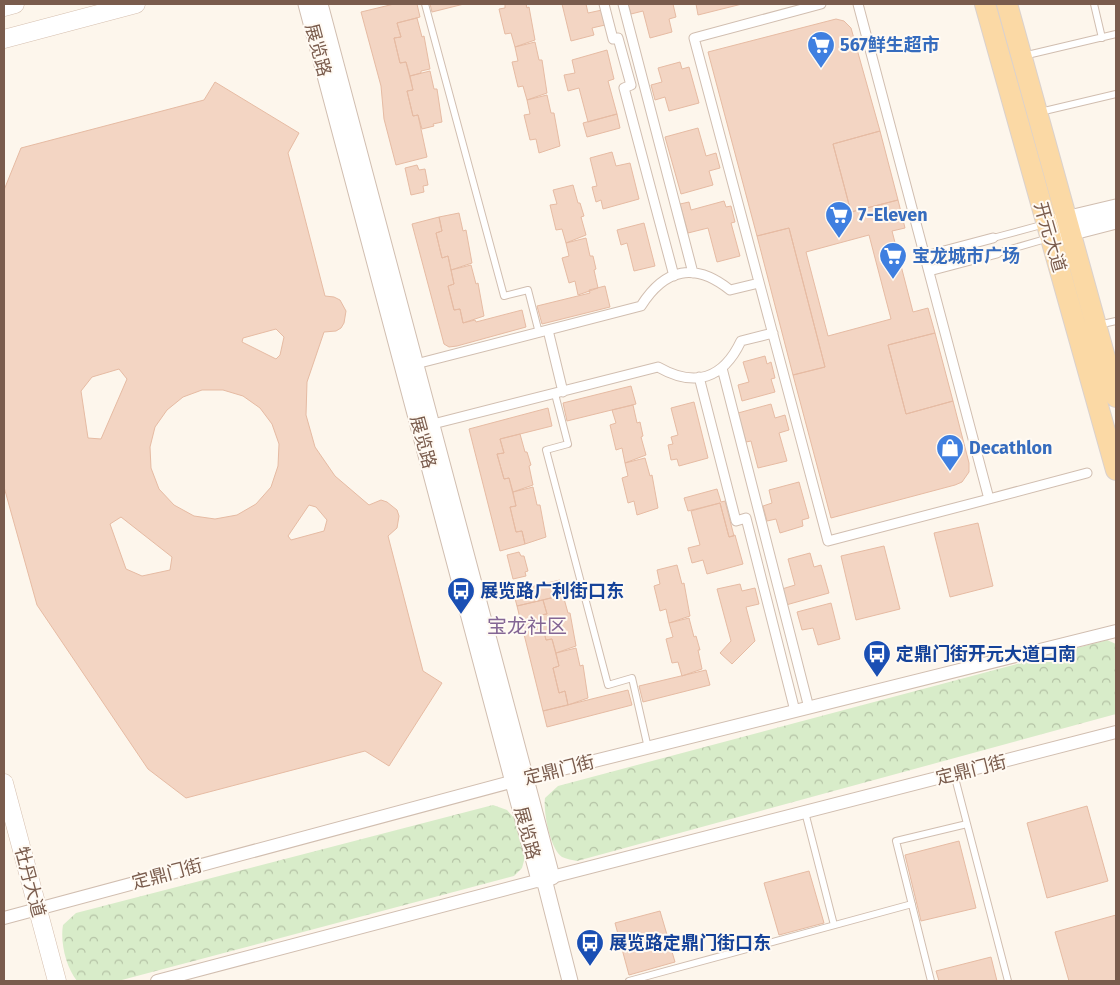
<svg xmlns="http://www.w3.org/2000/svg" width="1120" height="985" viewBox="0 0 1120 985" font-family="'Fira Sans','Noto Sans SC',sans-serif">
<defs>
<pattern id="park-crowns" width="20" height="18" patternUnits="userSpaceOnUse" patternTransform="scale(1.25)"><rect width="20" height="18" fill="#d8ecc9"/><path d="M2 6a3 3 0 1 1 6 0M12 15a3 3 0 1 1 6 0" fill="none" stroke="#b4c2a5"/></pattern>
</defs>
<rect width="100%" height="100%" fill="#fdf6ec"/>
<path fill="url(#park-crowns)" d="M1107,640l9,4v70l-539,147c-4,-1 -11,-2 -15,-4 -12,-8 -19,-46 -17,-59l13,-12z
M493,805l14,5 8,9 10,38 -3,11 -8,8 -396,105h-41c-11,-14 -17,-39 -14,-56l13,-12z"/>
<path fill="#f3d5c3" stroke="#e6bba3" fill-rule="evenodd" d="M394,4h23l3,13 -23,6 4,14 -7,1 6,25 6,-1 7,28 -6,1 6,25 5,-1 9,42 -31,8 -12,-46 -3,-33 -20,-74z
M430,4h34l-32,8z
M505,4h21l1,4 2,-1 6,33 -20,7 -4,-14 -6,1 -6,-25 6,-1z
M562,4h24l2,9 14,-3 3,15 -13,3 2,7 -23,6z
M628,4h45l3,13 -7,2 3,13 -22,6 -7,-27 -12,3z
M696,4h46l-44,11z
M417,18l5,19 2,-1 6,33 -9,2v2l-11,3 -4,-14 -6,1 -6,-25 7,-1 -4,-14z
M836,19l8,2 7,7 29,103 -47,13 18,68 47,-12 7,28 -13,3 21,81 15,-4 7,25 -47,12 18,69 47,-13 16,62v9l-7,10 -7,3 -124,33 -38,-143 32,-8 -36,-139 -32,8 -49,-184zM869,235l22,84 -63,17 -22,-84z
M535,42l4,18h3l5,33 -20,7 -4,-14 -5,1 -6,-25 6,-1 -3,-14z
M607,50l7,29 -6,2 9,33 -29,8 -9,-34 -11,3 -4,-16 11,-2 -3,-13z
M680,62l2,7 7,-2 10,36 -30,8 -4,-14 -10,3 -4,-15 11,-3 -4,-14z
M430,71l4,18h3l5,33 -9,2 1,2 -12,3 -4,-14 -5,1 -6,-25 6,-1 -3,-14z
M215,82l84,51 -11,20 37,143 9,1 6,3 6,11 -2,12 -3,5 -5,3 -12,1 -17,50 -1,33 9,32 20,29 34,29 12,-5 6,2 10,8 2,6 -2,12 -9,8 35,135 19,12 -53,83 -24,-15 -179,47 -38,-29 -111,-164 -33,-118v-297l17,-42 183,-48zM276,329l8,8 -4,18 -4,4 -34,-17 1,-4zM119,369l8,10 -26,60 -13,-1 -7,-47 11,-14zM202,390h21l20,6 17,12 12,16 7,20 -1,22 -7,21 -15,17 -19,11 -22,4 -21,-3 -20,-11 -15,-16 -8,-21 -1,-21 5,-20 12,-17 16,-13zM309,505l7,2 11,13 -3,11 -33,9 -3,-4zM121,517l51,40 -2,13 -28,6 -16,-7 -16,-45z
M547,95l4,18h3l6,33 -21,7 -3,-14 -6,1 -6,-25 6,-1 -3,-14z
M617,114l3,14 -33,9 -4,-14z
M698,128l8,28 10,-3 4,15 -11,3 4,14 -32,9 -16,-57z
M880,131l18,69 -47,12 -18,-68z
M612,152l4,14 14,-3 9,36 -36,10 -2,-9 -5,2 -4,-15 5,-1 -7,-28z
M417,165l2,5 6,-1 3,16 -5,1 1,6 -13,3 -6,-27z
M573,185l5,18h2l4,13 -3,1 5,18 -20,8 -4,-14 -6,1 -6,-25 7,-1 -4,-14z
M724,201l2,6 5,-1 4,16 -4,1 9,33 -23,6 -9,-34 -20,5 -8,-29 9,-2 2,8z
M459,213l4,18 3,-1 6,33 -21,7 -3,-14 -6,2 -6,-25 6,-2 -3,-14z
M439,217l3,14 -6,2 6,25 6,-2 6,28 -6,2 6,24 6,-1 3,14 12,-3 1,2 46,-12 4,17 -69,19 -8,1 -5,-3 -32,-120z
M644,223l11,43 -21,5 -7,-28 -6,2 -4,-15z
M789,228l36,139 -32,8 -36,-139z
M586,238l4,18h3l3,13 -2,1 4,18 -20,7 -3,-14 -6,2 -7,-25 7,-2 -3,-13z
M471,265l5,19 2,-1 6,33 -21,7 -3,-14 -6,1 -6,-24 6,-2 -3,-14z
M605,286l5,21 -68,17 -5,-18 53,-13 -1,-3z
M935,333l18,68 -47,13 -18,-69z
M765,356l2,8 4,-2 4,16 -4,1 4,13 -33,9 -4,-16 11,-3 -6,-20z
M631,386l5,18 -69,17 -4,-18z
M694,402l14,56 -29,8 -2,-7 -6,1 -3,-15 5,-1 -2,-7 7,-2 -7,-27z
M771,404l4,14 10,-3 4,15 -10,3 8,28 -29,7 -7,-27 -5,1 -8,-29z
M633,405l4,18 3,-1 3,14 -2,1 5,18 -21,8 -3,-15 -6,2 -6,-25 6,-2 -4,-13z
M548,408l4,18 -52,13 4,14 -7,1 7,25 5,-1 7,28 -6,1 6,25 6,-1 3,13 -25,7 -31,-122z
M520,434l5,18h2l4,13 -2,1 4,19 -20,7 -4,-14 -5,1 -7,-25 7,-1 -4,-14z
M645,458l5,18 2,-1 6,33 -21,7 -3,-14 -6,2 -6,-25 6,-2 -3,-13z
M799,482l10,36 -7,2 1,6 -23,7 -4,-14 -9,2 -4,-15 9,-3 -3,-13z
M533,487l4,18h3l6,32 -21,7 -3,-13 -6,1 -6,-25 6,-1 -3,-14z
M717,489l4,13 4,-1 9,35 -5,1 -9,-34 -32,8 -4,-13z
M720,503l9,34 6,-2 8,29 -36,10 -4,-14 -11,3 -4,-15 12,-3 -9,-34z
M978,523l15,63 -43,11 -16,-64z
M884,546l16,63 -44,11 -15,-64z
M519,552l2,4h3l4,15 -3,1 1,4 -13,3 -6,-24z
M810,553l4,14 7,-2 8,28 -43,12 -4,-16 13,-4 -7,-26z
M677,565l5,19 2,-1 6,33 -21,7 -3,-14 -6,2 -6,-25 6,-2 -3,-14z
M560,580l3,15 -46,11 -4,-15z
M740,584l2,7 13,-3 4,16 -13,3 9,34 -23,23 -12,-11 11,-12 -14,-52z
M563,595l5,18h2l6,33 -20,7 -4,-14 -6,1 -6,-25 7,-1 -4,-14z
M543,600l4,14 -7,1 6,25 6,-1 7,27 -6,2 6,25 6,-2 3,14 -25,6 -26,-105z
M831,603l9,36 -22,6 -5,-17 -11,2 -5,-18z
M689,618l5,19 2,-1 4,14h-2l4,19 -20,7 -4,-14 -6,1 -6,-24 7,-2 -4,-14z
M576,648l4,18 3,-1 5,33 -20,7 -3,-14 -6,2 -6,-25 6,-2 -3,-13z
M706,670l4,15 -67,17 -4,-16z
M628,690l4,15 -85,22 -4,-16z
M1087,806l21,75 -61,17 -20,-75z
M959,841l17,67 -55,13 -16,-66z
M809,871l15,52 -45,12 -15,-52z
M660,911l15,51 -46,13 -14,-52z
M1116,915v66h-47l-14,-49z
M991,957l6,24h-58l-3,-10z"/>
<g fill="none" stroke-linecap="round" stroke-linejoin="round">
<defs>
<path id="service" d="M425,4l79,292 24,-6 11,43
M1094,4l8,34
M1023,56l93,-22
M1040,112l76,-18
M993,238l52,-14
M997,253l52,-15
M1098,325l18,-4
M555,394l13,50 -22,6 62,235 24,-7 16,70
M954,774l54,207
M805,812l29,113
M629,981l283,-77
M931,981l-35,-140 71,-17"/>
<path id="pedestrian" d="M604,4l9,35 5,-1 13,47 -7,3 50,188
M623,4l70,269
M821,4l-127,34 134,503 161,-42 -131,-495
M925,256l68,-18
M929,271l68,-18
M548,330l15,62
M412,365l229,-59c24,-38 54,-44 89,-16l29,-7
M722,368l87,340
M699,377l37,144 10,-3 49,193
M429,425l229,-58c37,21 65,12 83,-26l32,-8
M989,499l98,-26"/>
<path id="minor" d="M4,918l514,-138 598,-149
M157,981l387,-102 572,-147"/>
<path id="tertiary" d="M306,4l233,876
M320,4l232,873
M1057,221l59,-14
M1050,238l66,-17
M544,879l26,102"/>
<path id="secondary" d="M4,7l11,-3
M4,39l132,-35
M4,783l53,198"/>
<path id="primary" d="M985,4l131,466
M1007,4l109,393"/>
</defs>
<use href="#service" stroke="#d1beb0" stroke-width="8"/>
<use href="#pedestrian" stroke="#d1beb0" stroke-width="11"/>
<use href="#minor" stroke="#d1beb0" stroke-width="14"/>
<use href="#tertiary" stroke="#d1beb0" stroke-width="17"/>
<use href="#secondary" stroke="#d6c0b0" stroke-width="19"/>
<use href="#primary" stroke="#dad1cd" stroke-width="22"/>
<use href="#service" stroke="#fff" stroke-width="6"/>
<use href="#pedestrian" stroke="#fff" stroke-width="9"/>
<use href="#minor" stroke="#fff" stroke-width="12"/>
<use href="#tertiary" stroke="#fff" stroke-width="15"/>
<use href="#secondary" stroke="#fff" stroke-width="18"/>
<use href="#primary" stroke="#fbd9a5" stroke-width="20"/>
</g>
<defs>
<symbol id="supermarket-pin" viewBox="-11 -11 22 30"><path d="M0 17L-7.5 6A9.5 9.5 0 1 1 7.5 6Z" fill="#3f7fe0" stroke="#fffaf3"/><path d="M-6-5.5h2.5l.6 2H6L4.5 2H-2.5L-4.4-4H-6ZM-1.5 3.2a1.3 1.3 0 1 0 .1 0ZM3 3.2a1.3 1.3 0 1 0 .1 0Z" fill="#fff"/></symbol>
<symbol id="shop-pin" viewBox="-11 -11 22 30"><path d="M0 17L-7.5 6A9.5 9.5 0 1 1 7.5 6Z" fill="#3f7fe0" stroke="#fffaf3"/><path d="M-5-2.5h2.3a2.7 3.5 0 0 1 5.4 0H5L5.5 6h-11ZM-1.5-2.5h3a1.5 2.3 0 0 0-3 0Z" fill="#fff"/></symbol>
<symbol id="bus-pin" viewBox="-11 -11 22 30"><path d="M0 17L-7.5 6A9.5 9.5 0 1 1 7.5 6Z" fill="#1a4fb4" stroke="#fffaf3"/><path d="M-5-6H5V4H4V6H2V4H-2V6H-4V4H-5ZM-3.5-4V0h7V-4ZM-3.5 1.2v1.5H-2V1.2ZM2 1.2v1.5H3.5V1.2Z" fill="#fff"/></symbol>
</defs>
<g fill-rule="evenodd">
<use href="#supermarket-pin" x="805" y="29" width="32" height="43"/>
<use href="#supermarket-pin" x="823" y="199" width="32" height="43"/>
<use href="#supermarket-pin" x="877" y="240" width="32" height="43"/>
<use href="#shop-pin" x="934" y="432" width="32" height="43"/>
<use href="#bus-pin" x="445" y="575" width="32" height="43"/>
<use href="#bus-pin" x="861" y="638" width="32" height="43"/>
<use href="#bus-pin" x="574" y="927" width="32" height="43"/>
</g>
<g text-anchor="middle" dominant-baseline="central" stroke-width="4" stroke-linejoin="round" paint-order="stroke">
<g font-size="18" font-weight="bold" fill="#366cbe" stroke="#fffaf3" text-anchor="start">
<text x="840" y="45">567鲜生超市</text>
<text x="858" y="215">7-Eleven</text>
<text x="912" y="256">宝龙城市广场</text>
<text x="969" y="448">Decathlon</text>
</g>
<g font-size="18" fill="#7a5c4d" stroke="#fffaf3">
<text transform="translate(318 50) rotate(75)">展览路</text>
<text transform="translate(1050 237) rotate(74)">开元大道</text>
<text transform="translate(423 442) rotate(75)">展览路</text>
<text transform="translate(559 770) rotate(-14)">定鼎门街</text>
<text transform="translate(971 770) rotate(-14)">定鼎门街</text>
<text transform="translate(527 833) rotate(75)">展览路</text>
<text transform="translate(167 874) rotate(-15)">定鼎门街</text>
<text transform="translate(30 882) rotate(75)">牡丹大道</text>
</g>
<g font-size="18" font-weight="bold" fill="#164399" stroke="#fffaf3" text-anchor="start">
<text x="480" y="591">展览路广利街口东</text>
<text x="896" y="654">定鼎门街开元大道口南</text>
<text x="609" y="943">展览路定鼎门街口东</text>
</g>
<g font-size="20" fill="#846695" stroke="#fffaf3">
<text x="527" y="626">宝龙社区</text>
</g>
</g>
<rect width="1120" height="985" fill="none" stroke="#7a5c4d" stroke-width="10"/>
</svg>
